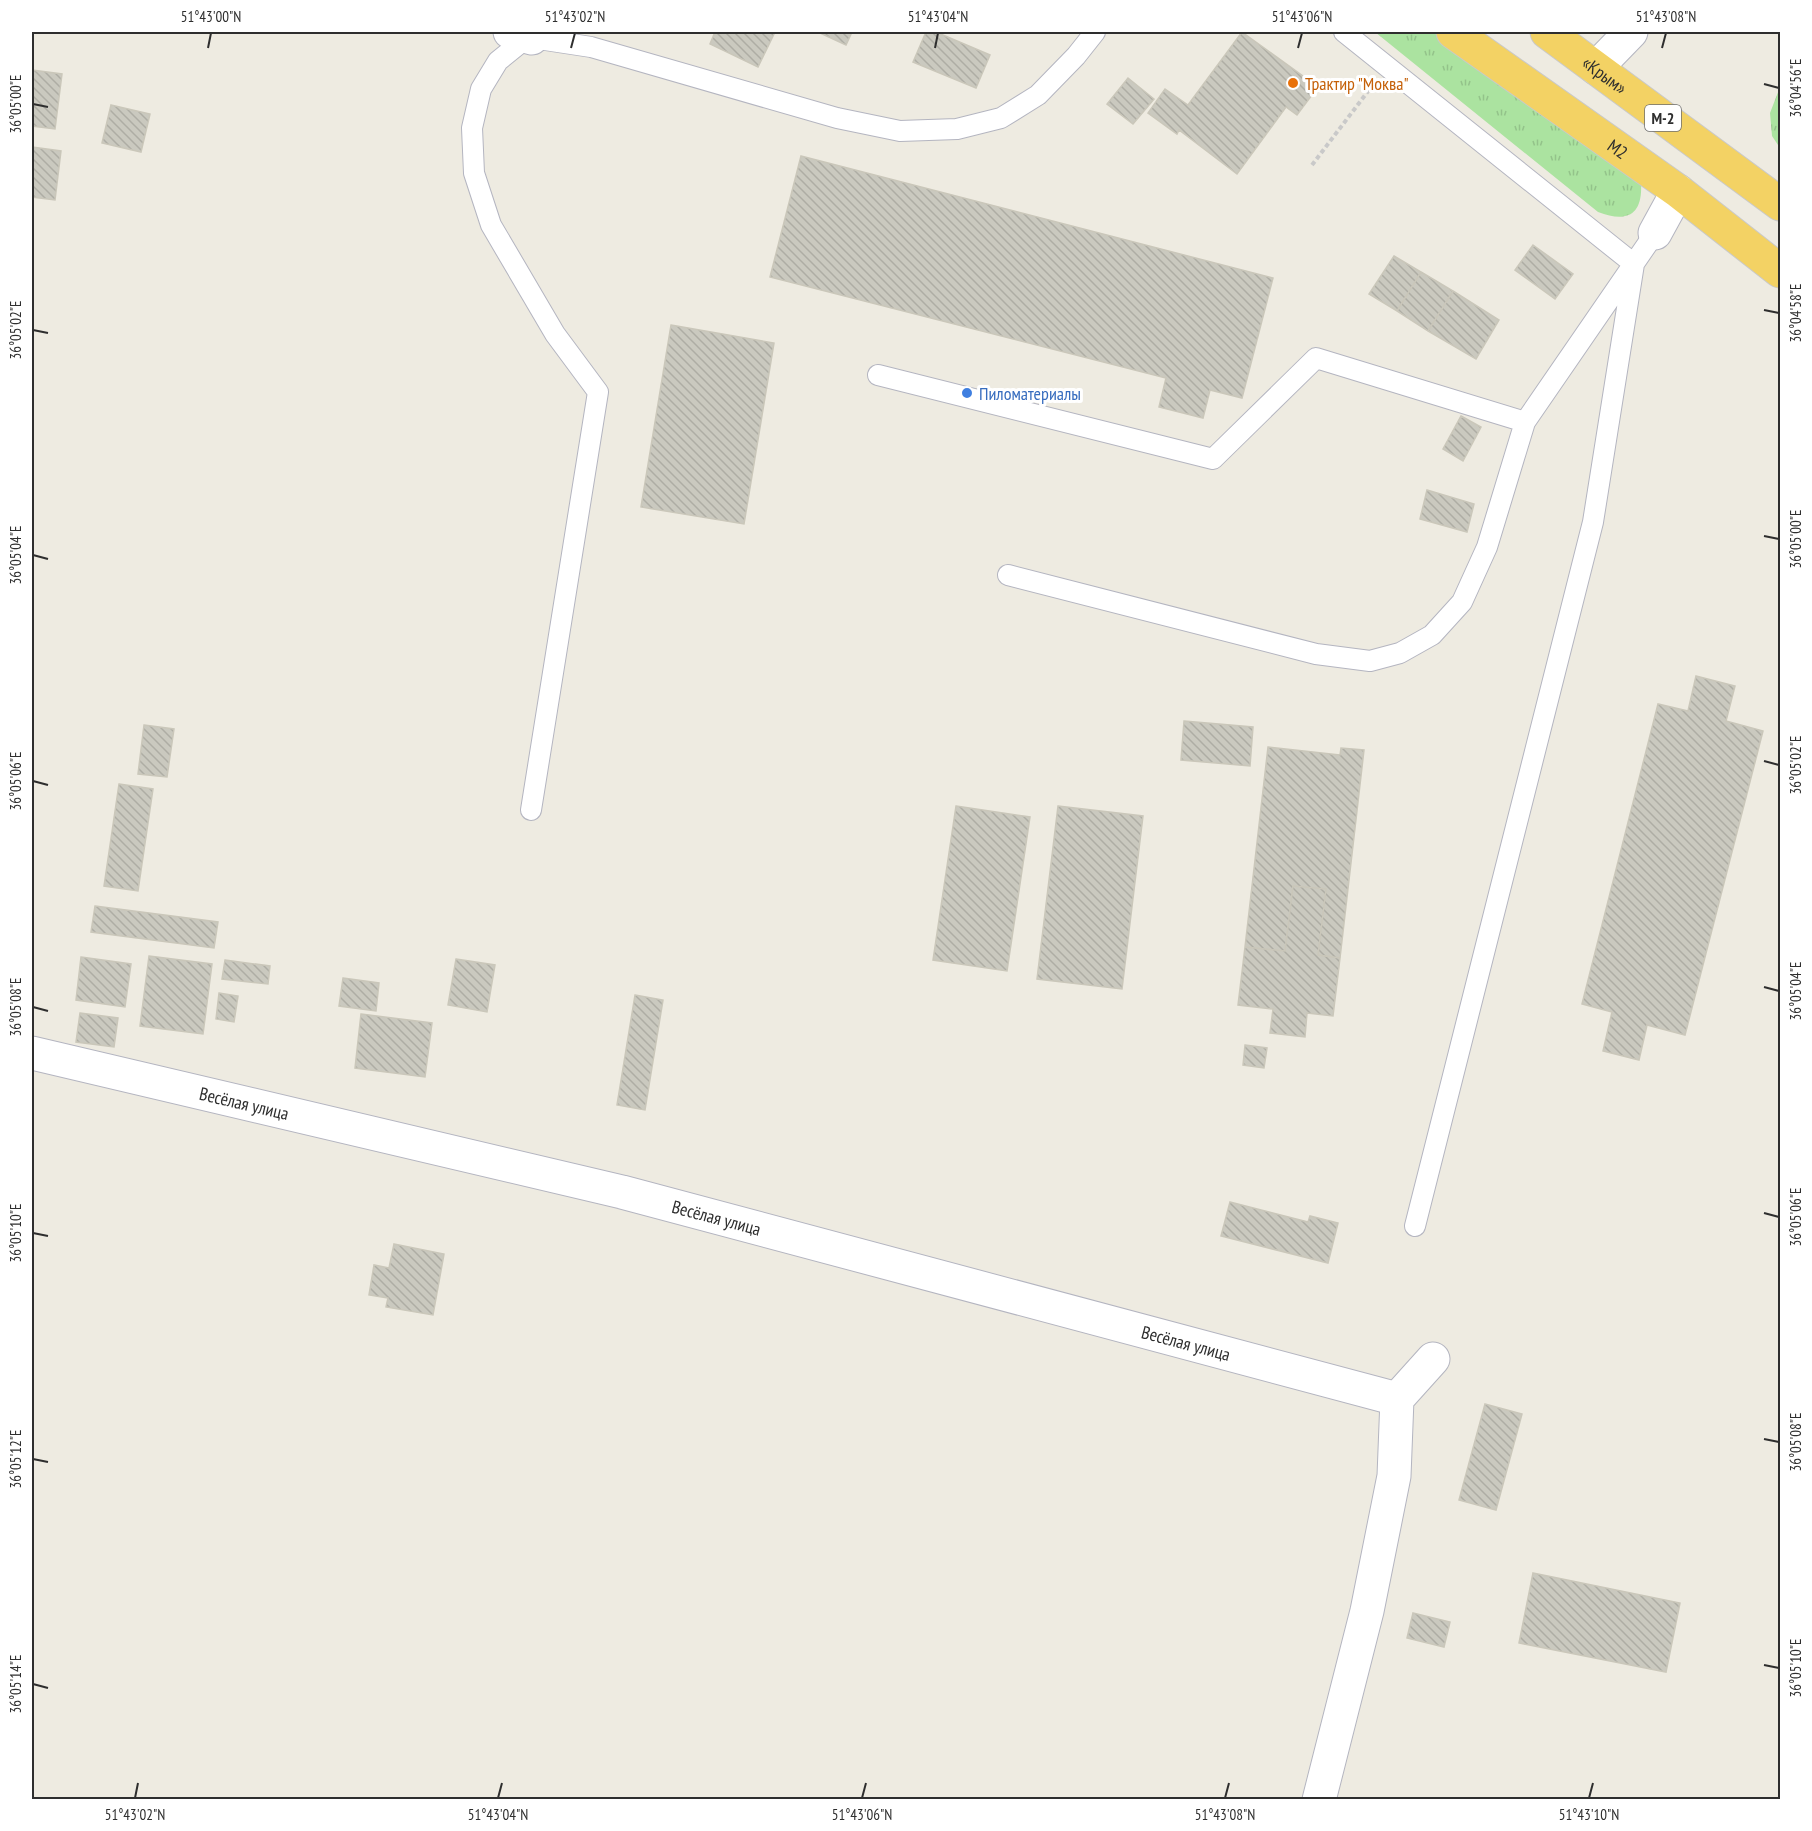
<svg xmlns="http://www.w3.org/2000/svg" width="1812" height="1831" viewBox="0 0 1812 1831" font-family="'PT Sans Narrow',sans-serif">
<defs>
<pattern id="grass-tufts" width="24" height="20" patternUnits="userSpaceOnUse" patternTransform="scale(1.5)"><rect width="24" height="20" fill="#abe3a0"/><path d="M3 7l-1-3M5 7V3M7 7l1-3M15 17l-1-3M17 17v-4M19 17l1-3" fill="none" stroke="#93c38a"/></pattern>
<pattern id="building-back-hatch" width="6" height="6" patternUnits="userSpaceOnUse" patternTransform="scale(1.5)"><rect width="6" height="6" fill="#cac9bf"/><path d="M-1 5l2 2M0 0l6 6M5-1l2 2" fill="none" stroke="#aeada4"/></pattern>
</defs>
<rect width="100%" height="100%" fill="#eeebe1"/>
<path fill="url(#grass-tufts)" d="M1375,32h77l189,151c2,33 -15,40 -43,29z
M1780,87v61l-8,-12 -2,-23z"/>
<path fill="url(#building-back-hatch)" stroke="#cac7ba" stroke-width="1.5" d="M715,32h60l-17,35 -48,-23z
M818,32h34l-6,13z
M926,32h10l54,23 -14,33 -63,-26z
M1242,32l76,55 -21,28 -11,-8 -49,67 -58,-44 -2,4 -29,-21 17,-24 23,16z
M32,70l30,4 -7,55 -23,-3z
M1128,78l26,21 -21,25 -26,-20z
M111,105l39,9 -9,38 -39,-9z
M32,147l29,4 -6,49 -23,-3z
M801,156l472,122 -31,120 -32,-8 -7,28 -44,-11 7,-29 -396,-101z
M1533,245l40,29 -18,25 -40,-29z
M1394,256l27,16 -24,39 -28,-17z
M1421,272l32,19 -25,40 -31,-20z
M1453,291l46,29 -23,39 -48,-28z
M671,325l103,18 -30,181 -103,-17z
M1461,416l20,11 -18,34 -20,-12z
M1427,490l47,14 -7,28 -47,-13z
M1696,676l39,10 -9,35 37,10 -78,304 -38,-10 -8,35 -36,-9 9,-39 -30,-8 76,-300 30,7z
M1184,721l69,6 -3,39 -69,-6z
M144,725l30,4 -7,48 -29,-3z
M1268,747l72,8 1,-7 23,2 -24,208 -22,-3 8,-66 -33,-3 -8,65 -40,-4z
M119,784l34,5 -15,102 -34,-5z
M956,806l74,11 -23,154 -74,-11z
M1058,806l85,10 -21,173 -85,-10z
M1293,886l33,3 -8,66 22,3 -7,58 -26,-3 -2,24 -35,-4 3,-24 -35,-4 7,-58 40,4z
M95,906l123,16 -4,26 -123,-16z
M149,956l63,8 -9,70 -63,-8z
M81,957l50,7 -6,43 -49,-7z
M456,959l39,6 -8,47 -39,-7z
M225,960l45,6 -2,18 -46,-5z
M343,978l36,5 -3,28 -37,-5z
M219,993l19,3 -4,26 -18,-3z
M635,995l28,5 -18,110 -28,-5z
M80,1013l38,5 -4,29 -38,-5z
M361,1014l71,9 -7,54 -70,-9z
M1245,1045l22,3 -3,20 -21,-3z
M1230,1202l78,20 2,-6 28,7 -10,40 -107,-27z
M394,1244l50,10 -11,61 -47,-8 2,-9 -19,-3 5,-30 15,3z
M1485,1404l37,10 -26,96 -37,-10z
M1533,1573l147,30 -14,69 -147,-29z
M1413,1613l37,9 -6,25 -37,-9z"/>
<g fill="none" stroke-linecap="round" stroke-linejoin="round">
<defs>
<path id="service" d="M1344,32l290,232 -41,258 -178,704
M878,375l335,84 103,-101 209,64
M1008,575l308,79 54,7 30,-8 32,-18 30,-33 25,-55 38,-125 130,-189
M531,810l67,-418 -43,-58 -64,-109 -17,-52 -2,-45 9,-39 17,-28 21,-17 13,-6 59,9 246,71 63,13 57,-2 44,-11 37,-23 38,-39 19,-24"/>
<g id="minor">
<path d="M510,32l22,6"/>
<path d="M1596,68l35,-36"/>
<path d="M1655,233l23,-42"/>
<path id="s1" d="M32,1053l590,139 775,207"/>
<path d="M1319,1800l48,-189 27,-135 3,-77 36,-40"/>
</g>
<g id="trunk">
<path id="s2" d="M1453,32l225,159 102,80"/>
<path id="s3" d="M1547,32l233,172"/>
</g>
</defs>
<use href="#service" stroke="#b4b5c0" stroke-width="22"/>
<use href="#minor" stroke="#b4b5c0" stroke-width="35"/>
<use href="#trunk" stroke="#c9c9c9" stroke-width="35"/>
<path stroke="#c9c9c9" stroke-width="4" stroke-dasharray="4.5 3" stroke-linecap="butt" d="M1312,165l57,-75"/>
<use href="#service" stroke="#fff" stroke-width="20"/>
<use href="#minor" stroke="#fff" stroke-width="33"/>
<use href="#trunk" stroke="#f3d264" stroke-width="33"/>
</g>
<path fill="none" stroke="#2e2e2e" stroke-width="2" d="M208,48l3,-15M571,48l4,-15M935,48l3,-15M1298,48l4,-15M1662,48l4,-15M1764,84l15,4M33,104l15,3M1764,310l15,3M33,330l15,3M1764,536l15,3M33,555l15,4M1764,761l15,4M33,781l15,4M1764,987l15,4M33,1007l15,4M1764,1213l15,4M33,1233l15,3M1764,1439l15,3M33,1459l15,3M1764,1665l15,3M33,1684l15,4M135,1798l3,-15M498,1798l4,-15M862,1798l4,-15M1225,1798l4,-15M1589,1798l4,-15"/>
<circle fill="#e8710a" stroke="#fff" stroke-width="2" cx="1293" cy="83" r="6"/>
<circle fill="#3f7fe0" stroke="#fff" stroke-width="2" cx="967" cy="393" r="6"/>
<g text-anchor="middle" dominant-baseline="central" stroke-width="6" stroke-linejoin="round" paint-order="stroke">
<rect fill="#fff" stroke="#6d6d6d" stroke-width="1.5" x="1645" y="105" width="36" height="26" rx="4.5"/>
<g font-size="16" font-weight="bold" fill="#2e2e2e">
<text x="1663" y="118">М-2</text>
</g>
<g font-size="18" fill="#2e2e2e" stroke="#fff">
<text stroke="none"><textPath href="#s3" startOffset="72">«Крым»</textPath></text>
<text stroke="none"><textPath href="#s2" startOffset="202">М2</textPath></text>
<text stroke="none"><textPath href="#s1" startOffset="218">Весёлая улица</textPath></text>
<text stroke="none"><textPath href="#s1" startOffset="704">Весёлая улица</textPath></text>
<text stroke="none"><textPath href="#s1" startOffset="1190">Весёлая улица</textPath></text>
</g>
<g font-size="18" fill="#c56008" stroke="#fff" text-anchor="start">
<text x="1305" y="83">Трактир "Моква"</text>
</g>
<g font-size="18" fill="#366cbe" stroke="#fff" text-anchor="start">
<text x="979" y="393">Пиломатериалы</text>
</g>
</g>
<rect width="1812" height="1831" fill="none" stroke="#ffffff" stroke-width="66"/>
<rect x="33" y="33" width="1746" height="1765" fill="none" stroke="#2e2e2e" stroke-width="2"/>
<g font-size="15" text-anchor="middle" fill="#2e2e2e">
<text x="211" y="22">51°43'00"N</text>
<text x="575" y="22">51°43'02"N</text>
<text x="938" y="22">51°43'04"N</text>
<text x="1302" y="22">51°43'06"N</text>
<text x="1666" y="22">51°43'08"N</text>
<text transform="translate(1796 88) rotate(-90)" y="5">36°04'56"E</text>
<text transform="translate(16 104) rotate(-90)" y="5">36°05'00"E</text>
<text transform="translate(1796 313) rotate(-90)" y="5">36°04'58"E</text>
<text transform="translate(16 330) rotate(-90)" y="5">36°05'02"E</text>
<text transform="translate(1796 539) rotate(-90)" y="5">36°05'00"E</text>
<text transform="translate(16 555) rotate(-90)" y="5">36°05'04"E</text>
<text transform="translate(1796 765) rotate(-90)" y="5">36°05'02"E</text>
<text transform="translate(16 781) rotate(-90)" y="5">36°05'06"E</text>
<text transform="translate(1796 991) rotate(-90)" y="5">36°05'04"E</text>
<text transform="translate(16 1007) rotate(-90)" y="5">36°05'08"E</text>
<text transform="translate(1796 1217) rotate(-90)" y="5">36°05'06"E</text>
<text transform="translate(16 1233) rotate(-90)" y="5">36°05'10"E</text>
<text transform="translate(1796 1442) rotate(-90)" y="5">36°05'08"E</text>
<text transform="translate(16 1459) rotate(-90)" y="5">36°05'12"E</text>
<text transform="translate(1796 1668) rotate(-90)" y="5">36°05'10"E</text>
<text transform="translate(16 1684) rotate(-90)" y="5">36°05'14"E</text>
<text x="135" y="1820">51°43'02"N</text>
<text x="498" y="1820">51°43'04"N</text>
<text x="862" y="1820">51°43'06"N</text>
<text x="1225" y="1820">51°43'08"N</text>
<text x="1589" y="1820">51°43'10"N</text>
</g>
</svg>
